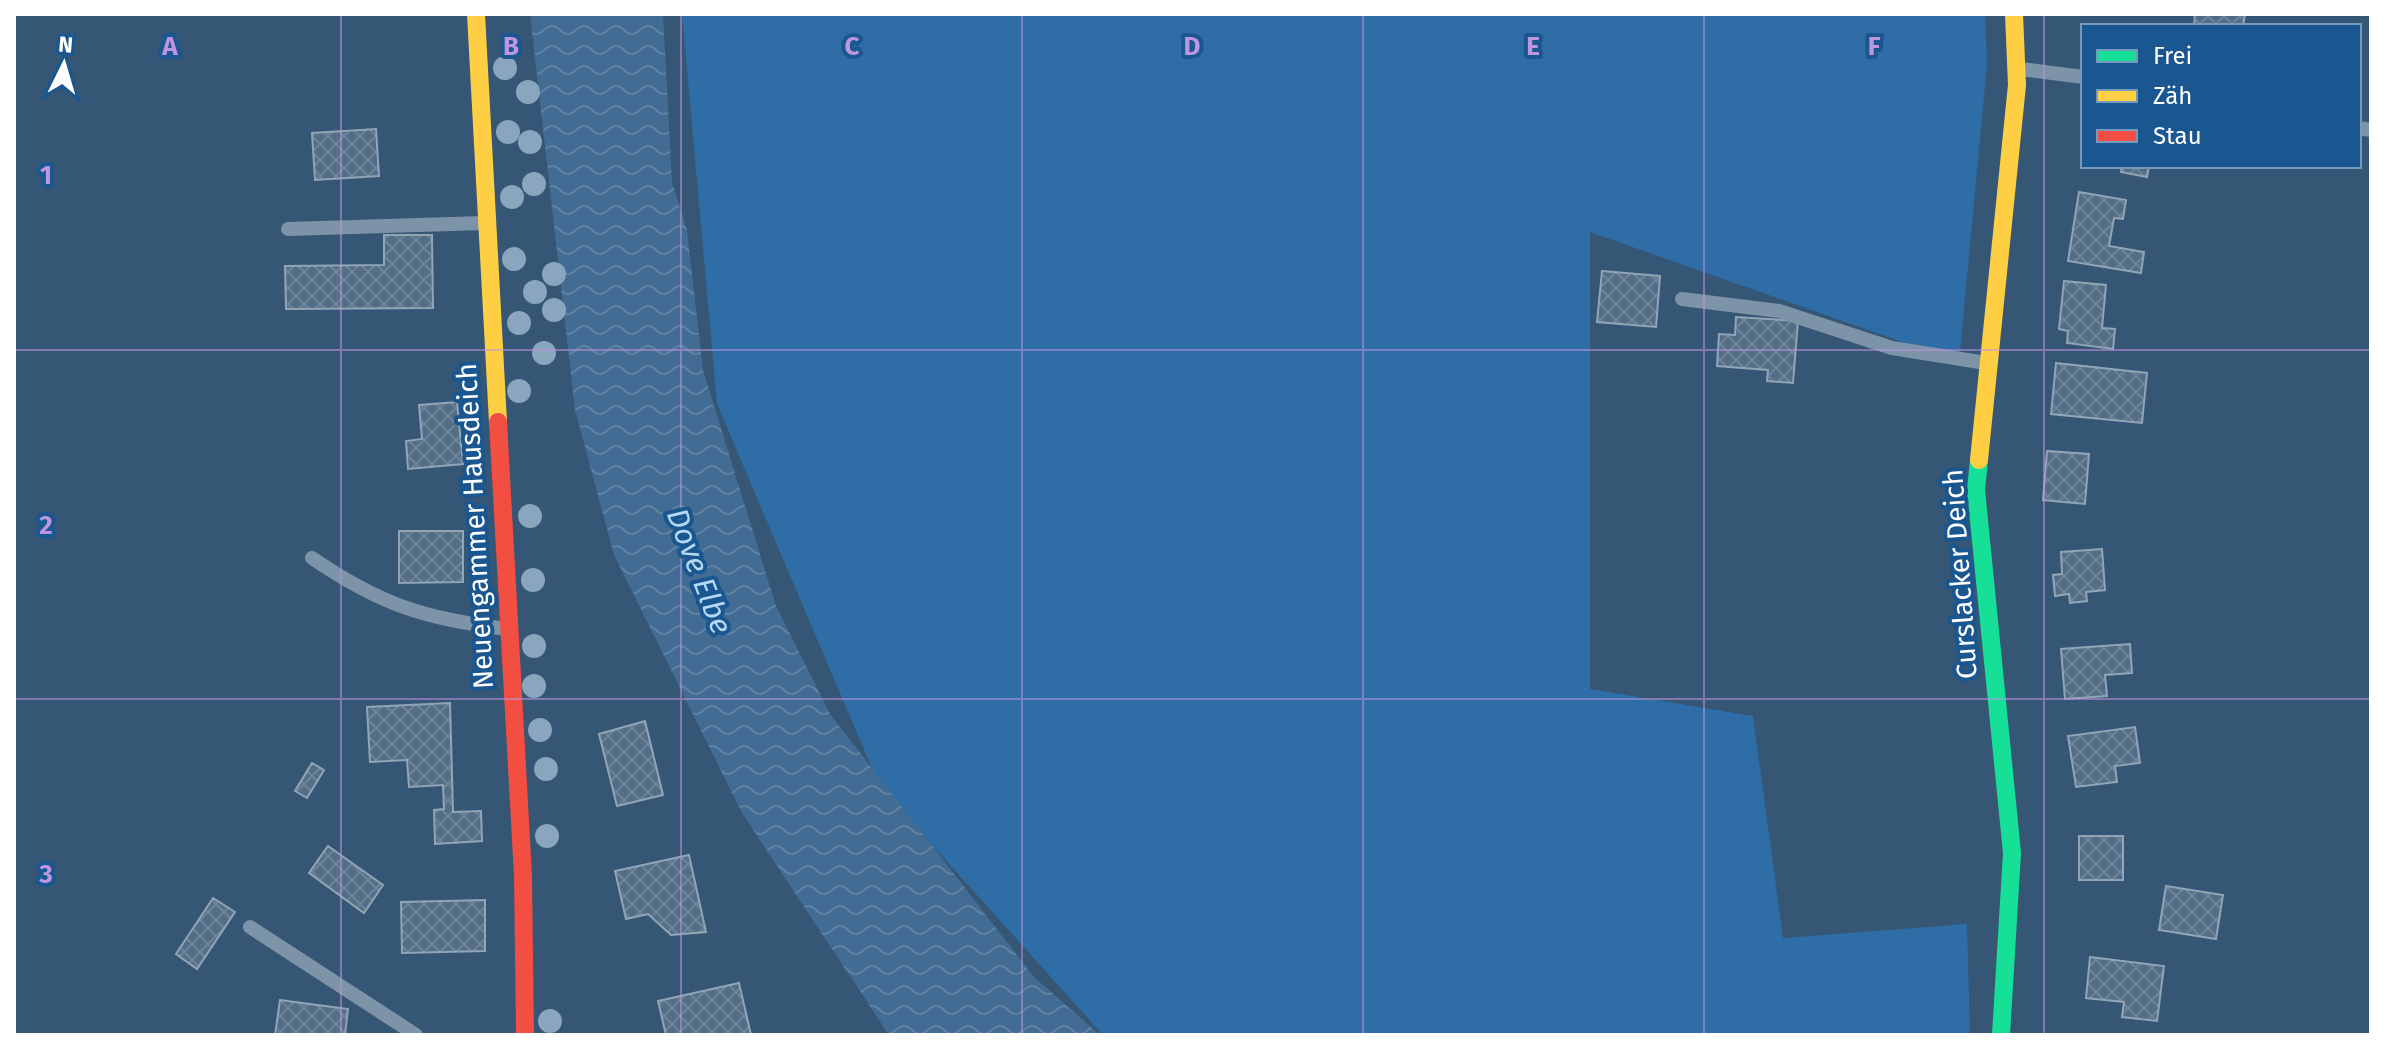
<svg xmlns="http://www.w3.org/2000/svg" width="2385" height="1049" viewBox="0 0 2385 1049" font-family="'Fira Sans',sans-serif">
<defs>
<pattern id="water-waves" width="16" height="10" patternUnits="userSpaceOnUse" patternTransform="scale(2)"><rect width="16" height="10" fill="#426c93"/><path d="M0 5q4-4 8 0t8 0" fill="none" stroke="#5e82a3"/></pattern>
<pattern id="building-cross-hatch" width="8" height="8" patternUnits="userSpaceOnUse" patternTransform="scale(2)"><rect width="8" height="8" fill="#536e86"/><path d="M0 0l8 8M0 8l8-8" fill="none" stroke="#6d8498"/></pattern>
</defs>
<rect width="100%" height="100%" fill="#355675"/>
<path fill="#2e6da6" d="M682,14h1303l2,50 -28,298 -369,-130v457l163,27 30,222 184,-14 3,111h-867l-223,-248 -163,-383z"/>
<path fill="url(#water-waves)" d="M530,14h133l9,168 15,48 16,140 73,236 54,108 204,263 66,58h-211l-147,-222 -128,-258 -39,-145z"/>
<path fill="url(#building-cross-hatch)" stroke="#91a5b6" stroke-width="2" d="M2195,14h50l-2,12h-49z
M376,129l3,47 -64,4 -3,-47z
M2122,166h27l-2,11 -26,-5z
M2079,192l47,8 -3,19 -9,-1 -5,28 35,6 -3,21 -73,-12z
M384,235h48l1,73 -147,1 -1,-43 99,-1z
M1602,271l58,5 -4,51 -59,-5z
M2064,281l42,4 -4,43 13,1 -2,20 -46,-6 1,-12 -9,-2z
M1736,317l62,4 -5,62 -26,-2 1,-11 -51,-4 2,-32 16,1z
M2056,363l91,10 -5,50 -91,-9z
M457,402l6,62 -55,5 -2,-28 16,-2 -3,-34z
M2047,451l42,3 -4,50 -42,-4z
M399,531h64v51l-64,1z
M2102,549l3,41 -19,2 1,9 -17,2 -1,-9 -14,2 -2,-21 9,-1 -1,-22z
M2130,644l2,29 -27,2 2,21 -42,3 -4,-50z
M450,703l3,109 28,-1 1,30 -47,3 -1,-34 10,-1 -1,-24 -34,2 -2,-27 -37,2 -3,-55z
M645,721l18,74 -46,11 -18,-72z
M2135,727l5,36 -25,3 2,16 -41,5 -8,-51z
M312,763l12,7 -17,28 -12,-7z
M2079,836h44v44h-44z
M328,846l55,39 -19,28 -55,-40z
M689,855l17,77 -35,3 -23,-21 -22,5 -11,-48z
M2166,886l57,9 -7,44 -57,-9z
M213,898l22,14 -38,57 -21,-15z
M485,900v51l-83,2 -1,-51z
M2090,957l74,9 -7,55 -35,-4 2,-15 -38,-4z
M739,983l12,52h-85l-8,-34z
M280,1000l68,9 -3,26h-70z"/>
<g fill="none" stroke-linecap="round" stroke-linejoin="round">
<path stroke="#7c93a8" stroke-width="14" d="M2021,69l62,8
M2359,128l12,2
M288,229l196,-6
M1682,299l97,12 113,37 94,15
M312,558c69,47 113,61 196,71
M250,927l166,108"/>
<path stroke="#16e098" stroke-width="18" d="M1979,460l-3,30 36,363 -11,182"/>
<path stroke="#ffcf43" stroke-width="18" d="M476,14l22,408
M1979,460l38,-375 -3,-71"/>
<path stroke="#f24e42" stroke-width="18" d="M498,422l25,454 2,159"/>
</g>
<g fill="#8aa5be">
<circle cx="505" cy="68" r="12"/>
<circle cx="528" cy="92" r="12"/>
<circle cx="508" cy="132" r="12"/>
<circle cx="530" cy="142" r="12"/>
<circle cx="534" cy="184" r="12"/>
<circle cx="512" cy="197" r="12"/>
<circle cx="514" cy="259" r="12"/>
<circle cx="554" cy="274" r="12"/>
<circle cx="535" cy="292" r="12"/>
<circle cx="554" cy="310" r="12"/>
<circle cx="519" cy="323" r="12"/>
<circle cx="544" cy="353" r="12"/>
<circle cx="519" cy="391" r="12"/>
<circle cx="530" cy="516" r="12"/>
<circle cx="533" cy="580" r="12"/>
<circle cx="534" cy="646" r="12"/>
<circle cx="534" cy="686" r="12"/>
<circle cx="540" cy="730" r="12"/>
<circle cx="546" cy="769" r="12"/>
<circle cx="547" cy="836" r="12"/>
<circle cx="550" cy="1021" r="12"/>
</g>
<path fill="none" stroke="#bd96df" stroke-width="2" stroke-opacity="0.55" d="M341,14v1021M681,14v1021M1022,14v1021M1363,14v1021M1704,14v1021M2044,14v1021M14,350h2357M14,699h2357"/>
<g text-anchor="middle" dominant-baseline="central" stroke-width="8" stroke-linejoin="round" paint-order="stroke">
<g font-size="28" fill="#fff" stroke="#1a5790">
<text transform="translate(475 526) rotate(-93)">Neuengammer Hausdeich</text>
<text transform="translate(1960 574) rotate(-94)">Curslacker Deich</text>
</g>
<g font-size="30" font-style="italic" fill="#b5d8f5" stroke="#1a5790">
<text transform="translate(699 571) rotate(69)">Dove Elbe</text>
</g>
</g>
<g font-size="26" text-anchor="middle" font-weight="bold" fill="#bd96df" stroke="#1a5790" stroke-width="8" stroke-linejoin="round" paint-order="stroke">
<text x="170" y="55">A</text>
<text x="511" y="55">B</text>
<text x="852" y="55">C</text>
<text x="1192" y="55">D</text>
<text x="1533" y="55">E</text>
<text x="1874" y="55">F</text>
<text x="46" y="184">1</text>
<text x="46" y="534">2</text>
<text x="46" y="883">3</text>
</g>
<rect width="2385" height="1049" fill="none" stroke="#ffffff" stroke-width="32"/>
<rect x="2081" y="24" width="280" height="144" fill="#1a5790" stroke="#769abc" stroke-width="2"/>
<rect x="2097" y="50" width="40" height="12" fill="#16e098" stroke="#769abc" stroke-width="2"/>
<text x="2153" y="64" font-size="24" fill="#ffffff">Frei</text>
<rect x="2097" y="90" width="40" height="12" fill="#ffcf43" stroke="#769abc" stroke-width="2"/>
<text x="2153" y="104" font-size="24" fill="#ffffff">Zäh</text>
<rect x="2097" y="130" width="40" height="12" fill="#f24e42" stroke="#769abc" stroke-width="2"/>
<text x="2153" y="144" font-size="24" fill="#ffffff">Stau</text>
<g transform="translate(64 64) rotate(5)" stroke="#1a5790" stroke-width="6" paint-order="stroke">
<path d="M0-6L14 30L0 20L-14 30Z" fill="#ffffff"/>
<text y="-12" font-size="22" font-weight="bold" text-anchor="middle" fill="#ffffff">N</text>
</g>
</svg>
